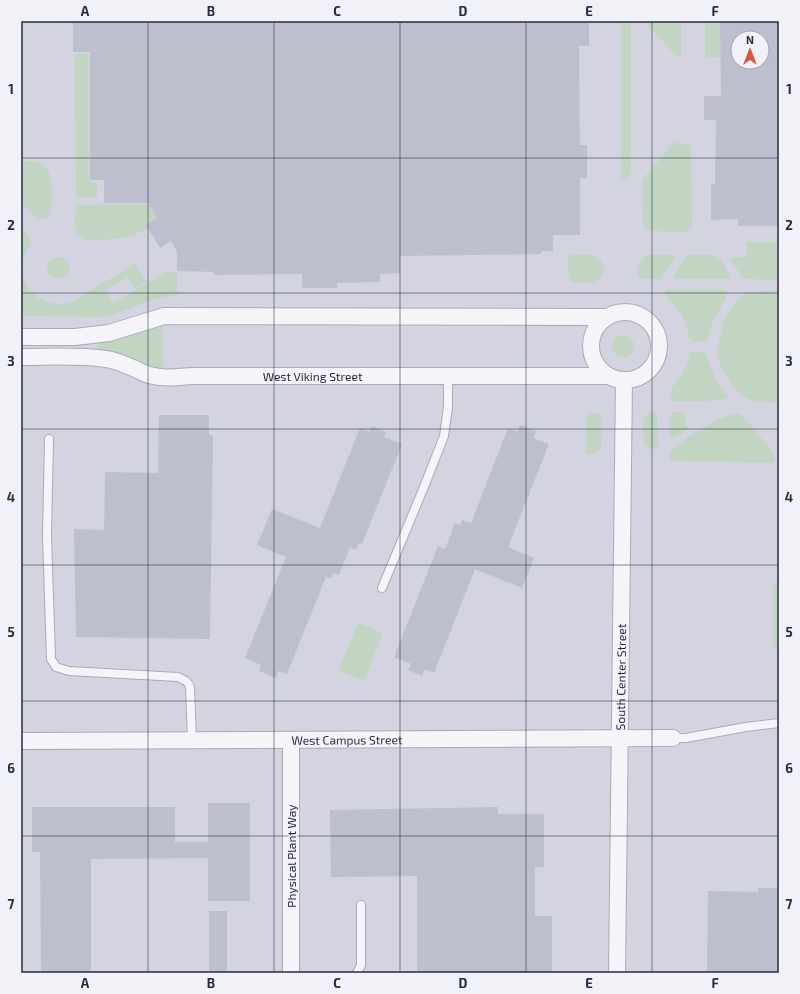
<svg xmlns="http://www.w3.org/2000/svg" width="800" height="994" viewBox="0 0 800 994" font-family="'Exo 2',sans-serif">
<rect width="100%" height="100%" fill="#e1e2eb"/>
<path fill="#d3d4e0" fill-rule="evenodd" d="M21,21h758v952h-758zM738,38h24v24h-24z"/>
<path fill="#c2d5c3" d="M621,21h9l1,4v149l-6,6 -4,-2z
M644,21h37v35l-3,2 -2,-2z
M705,21h15l1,36 -16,1z
M75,54h14v128l8,1v15h-21z
M674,142l5,2 12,1 1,82 -5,4 -3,1 -37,-1 -4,-6 -1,-45z
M21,161c4,0 9,0 13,0 23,4 17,34 17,52l-6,6h-6l-18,-14z
M150,204l9,16c-23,19 -43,20 -73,20 -15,-6 -11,-20 -10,-33l1,-2z
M21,224l10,17v3l-6,10 -4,14z
M747,242h32v38l-36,-1 -13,-20 1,-1 16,-1z
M574,254c5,1 11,0 16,1 19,3 21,30 -8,28 -5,0 -9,0 -13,-2l-1,-23 2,-3z
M646,255h29l1,1 -16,23h-18l-4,-2 -1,-10z
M690,255h25c6,4 14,16 15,23l-2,1h-54l-1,-2 14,-21z
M47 268a11 11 0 1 1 22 0a11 11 0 1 1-22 0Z
M135,263l11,19 -12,6 -6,-11 -20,12 -2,2 7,12 54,-31h10v17l3,5 -28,6 -40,15 -11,2 -80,-1v-38l3,1c6,17 24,28 42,24 7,-1 15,-7 22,-11 16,-9 31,-19 47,-29z
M668,289h53l6,3 -1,6 -12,21 -7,22 -13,1 -5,-6 -5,-17 -4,-7 -16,-18z
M779,291v112l-24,-2 -9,-3 -7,-5 -6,-6 -11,-17 -4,-12v-10l4,-25 16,-24 9,-7z
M163,325v44l-10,1 -14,-9 -21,-8 -20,-3 -1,-6z
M612 346a11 11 0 1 1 22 0a11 11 0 1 1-22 0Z
M690,352h14l2,2 10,27 13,16 -1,2 -22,2h-34c-7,-12 8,-21 12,-31 3,-5 4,-12 6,-18z
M653,412l3,1 1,3 1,32 -1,2 -9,-3 -4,-4 -1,-24 6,-6z
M674,412h10l1,9 3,8 -11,8 -5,1 -2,-3v-20z
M587,413h11l4,7v3l-1,25v1l-12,6 -3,-2v-33z
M739,413l4,3 30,36 2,4v6l-2,1 -99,-2 -4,-2 -1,-6 3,-3c18,-15 43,-33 67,-37z
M776,583h3v67h-2l-4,-4v-61z
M358,623l24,10 -17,48 -27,-10z"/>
<path fill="#bebfce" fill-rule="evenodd" d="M73,21h516v25h-10l1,99h7v33h-7v57h-27v16h-12v3l-141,2v17l-20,1v8l-43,1v5h-35v-14l-87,1 -2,-3 -36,-1v-19l-6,-11 -11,7 -14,-23 11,-7 -9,-15h-44v-23h-14v-128h-17z
M720,21h59v205h-41v-7l-27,1v-36h4l1,-64h-12v-24h17zM738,38h24v24h-24z
M159,415h50v19l4,2 -3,203 -134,-2 -2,-108 30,1 1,-58 53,1z
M520,425l16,6 -3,7 16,6 -41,103 26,11 -12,30 -47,-19 -41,104 -9,-4 -3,7 -14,-6 3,-6 -17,-7 44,-111 7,3 10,-26 5,2 2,-5 9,3 37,-95 9,4z
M372,426l14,6 -2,5 18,7 -40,100 -3,-1 -3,7 -6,-3 -11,28 -6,-2 -2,5 -5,-1 -39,97 -9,-3 -2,7 -17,-7 2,-6 -16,-7 41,-101 -29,-12 15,-36 48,19 40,-100 9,4z
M208,803h42v98h-42v-43l-117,1v114h-50l-1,-121h-8v-45h143v35h33z
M498,807v7h46v53h-9v49h17v57h-135v-97l-86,1 -1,-67z
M758,888h21v85h-72l1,-82 50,1z
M209,911h18v62h-18z"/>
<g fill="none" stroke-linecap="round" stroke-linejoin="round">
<defs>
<path id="lane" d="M49,439l-2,96 4,124 5,8 13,4 109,6c6,3 10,4 12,10l2,54
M382,588l44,-106 18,-46 4,-29v-31
M673,738h13l60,-11 33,-4
M357,973l4,-8v-60"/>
<g id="street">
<circle cx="625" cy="346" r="34"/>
<path d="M21,337h54l34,-4 55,-17 443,1"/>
<path id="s1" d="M21,357c28,0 57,-2 85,2 16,2 29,11 43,16 15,4 28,2 43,1h416"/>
<path d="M291,740v233"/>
<path id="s2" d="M21,741l652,-3"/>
<path id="s3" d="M617,973l7,-593"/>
</g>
</defs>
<use href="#lane" stroke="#aaabb9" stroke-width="10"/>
<use href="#street" stroke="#aaabb9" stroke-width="18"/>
<use href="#lane" stroke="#f4f4f9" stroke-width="8"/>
<use href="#street" stroke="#f4f4f9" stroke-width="16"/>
</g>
<path fill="none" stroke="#282a43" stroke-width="1" stroke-opacity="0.55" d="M148,21v952M274,21v952M400,21v952M526,21v952M652,21v952M21,158h758M21,293h758M21,429h758M21,565h758M21,701h758M21,836h758"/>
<g text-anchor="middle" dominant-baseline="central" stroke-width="3" stroke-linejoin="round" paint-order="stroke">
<g font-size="12" fill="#282a43" stroke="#f1f2f8">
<text stroke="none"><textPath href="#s1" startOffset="295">West Viking Street</textPath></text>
<text stroke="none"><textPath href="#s3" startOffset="296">South Center Street</textPath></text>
<text stroke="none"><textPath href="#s2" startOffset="326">West Campus Street</textPath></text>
<text transform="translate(291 856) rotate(-90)">Physical Plant Way</text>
</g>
</g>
<rect width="800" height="994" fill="none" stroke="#f1f2f8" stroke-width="44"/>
<g transform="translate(750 50)"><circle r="19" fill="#f1f2f8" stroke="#a1a2b0"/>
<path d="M0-3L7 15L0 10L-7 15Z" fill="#d55841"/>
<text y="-6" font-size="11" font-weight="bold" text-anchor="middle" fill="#282a43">N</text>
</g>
<rect x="22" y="22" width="756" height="950" fill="none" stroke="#282a43" stroke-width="1.5"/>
<g font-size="13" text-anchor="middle" font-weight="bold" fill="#282a43">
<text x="85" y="16">A</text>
<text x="211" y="16">B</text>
<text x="337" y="16">C</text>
<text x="463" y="16">D</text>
<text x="589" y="16">E</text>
<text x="715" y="16">F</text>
<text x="11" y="94">1</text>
<text x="789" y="94">1</text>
<text x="11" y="230">2</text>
<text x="789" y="230">2</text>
<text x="11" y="366">3</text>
<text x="789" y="366">3</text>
<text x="11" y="502">4</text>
<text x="789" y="502">4</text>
<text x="11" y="637">5</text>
<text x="789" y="637">5</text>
<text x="11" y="773">6</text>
<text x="789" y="773">6</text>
<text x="11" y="909">7</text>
<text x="789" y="909">7</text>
<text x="85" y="988">A</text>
<text x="211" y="988">B</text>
<text x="337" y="988">C</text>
<text x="463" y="988">D</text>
<text x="589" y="988">E</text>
<text x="715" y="988">F</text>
</g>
</svg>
